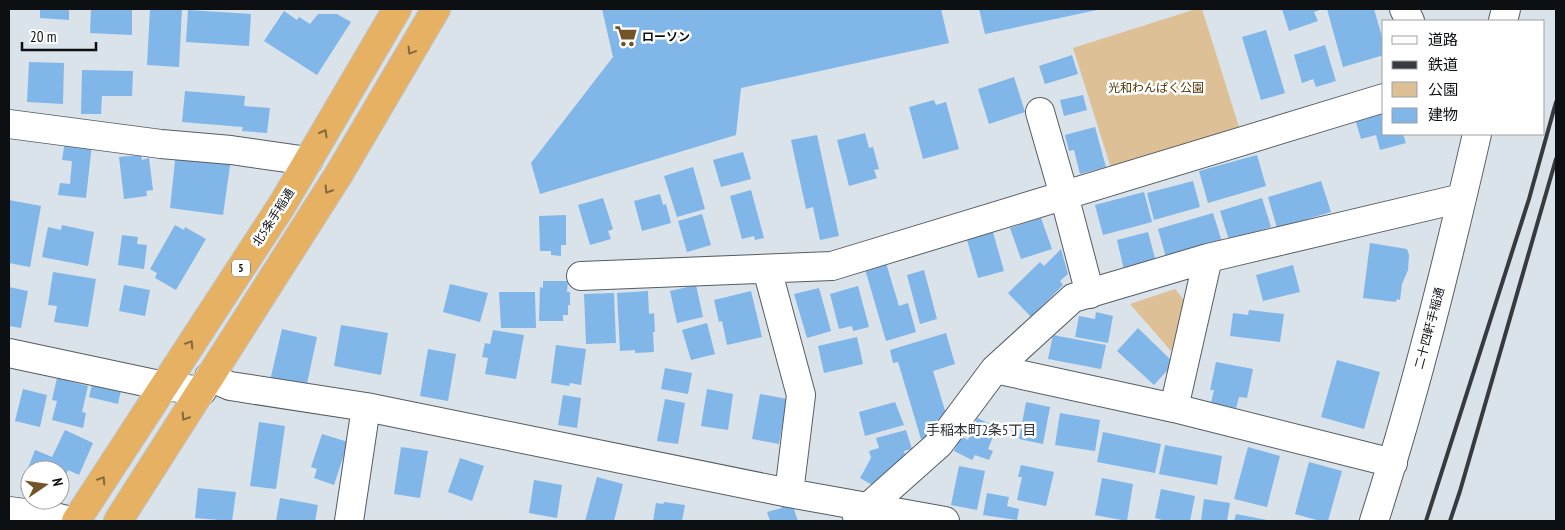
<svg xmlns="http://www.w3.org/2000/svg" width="1565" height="530" viewBox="0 0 1565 530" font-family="'PT Sans Narrow','Noto Sans JP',sans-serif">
<rect width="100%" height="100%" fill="#dae2ea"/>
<path fill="#ddc096" d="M1196,9h6l37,118 -128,41 -38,-120z
M1175,289l12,15 -16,47 -41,-47z"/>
<path fill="#81b6e8" d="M40,9h29v11l-29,-2z
M91,9h41v26l-42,-2z
M150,9h32l-3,58 -32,-2z
M602,9h339l8,34 -208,45 -5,47 -196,59 -9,-31 82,-106z
M979,9h117l1,1 -112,24z
M1282,9h40l-8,3 4,9 -29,10z
M1327,9h47l10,35v11l-41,12z
M188,10l63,4 -2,32 -63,-4z
M284,11l13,9 2,-3 11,7 8,-10h19l14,8 -34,53 -53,-34z
M1266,30l19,63 -24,7 -19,-63z
M1325,45l11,36 -20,6 -3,-8 -11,4 -8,-28z
M1072,55l6,19 -33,10 -6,-18z
M29,62l35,1 -1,41 -36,-2z
M82,70l51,1 -1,25h-30l-1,18h-20z
M1014,77l11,35 -36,12 -11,-35z
M185,91l60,5 -1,10 26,2 -3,25 -25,-2 1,-4 -61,-5z
M1083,95l4,15 -23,6 -4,-16z
M934,100l2,5 10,-3 13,47 -36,10 -14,-52z
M1384,111v23h19l3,9 -26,7 -4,-15 -15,4 -6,-20z
M1095,127l11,40 -26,7 -6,-24 -5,1 -4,-16z
M865,133l4,15 4,-1 6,22 -5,1 3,8 -28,8 -12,-46z
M817,135l22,101 -19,4 -7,-33 -7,2 -15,-69z
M65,141l27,3 -6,54 -28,-3 2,-12 10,1 2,-23 -10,-1z
M176,152l55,7 -8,56 -53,-7z
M743,152l8,27 -30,8 -8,-27z
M141,155l1,5 7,-2 4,32 -7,1 1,5 -23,3 -5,-42z
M1257,155l9,31 -58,17 -9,-32z
M693,167l12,42 -28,8 -13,-41z
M1193,181l7,26 -46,13 -7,-27z
M1321,181l10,31 -54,16 -9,-31z
M751,190l13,48 -9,2 -1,-4 -12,3 -12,-43z
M1144,192l8,30 -49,13 -8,-30z
M660,194l3,11 3,-1 5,19 -29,8 -8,-30z
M603,198l10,31 -5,2 3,8 -21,6 -12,-40z
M1262,198l9,29 -42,13 -9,-29z
M9,200l32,6 -11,61 -21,-4z
M1213,213l10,32 -56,16 -9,-32z
M702,214l9,31 -24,7 -9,-31z
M566,215v30h-5v11l-10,-1v-4h-11l-1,-35z
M1041,218l11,31 -31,10 -11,-31z
M62,225l32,7 -6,34 -46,-9 6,-30 13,3z
M175,225l9,5 1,-3 21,12 -30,51 -21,-12 2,-5 -7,-4z
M993,232l11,39 -26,7 -11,-38z
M1148,232l8,30 -32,8 -7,-30z
M122,235l16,2 -1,7 10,1 -3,24 -26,-4z
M1370,243l37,6 2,6 -1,15 -6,14 -2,16 -3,-1 -1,3 -33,-4z
M1061,249l7,25 -8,7 3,4 -32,32 -23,-24 32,-31 4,4z
M886,263l13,43 9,-3 8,29 -30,9 -21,-72z
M1293,265l7,27 -37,9 -7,-26z
M924,270l13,49 -17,5 -13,-49z
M53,272l43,7 -8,48 -34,-5 3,-16 -9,-1z
M543,281h25l-1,11h3v13h-2v10h-5v6h-24l1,-34 3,1z
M450,284l38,9 -8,29 -37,-10z
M124,285l26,5 -5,26 -26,-5z
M696,285l7,32 -26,6 -7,-32z
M858,286l11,41 -16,4 -1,-5 -13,3 -9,-35z
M9,287l19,4 -7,37 -12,-2z
M819,288l12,43 -24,7 -13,-44z
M648,291l1,23 5,-1 1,19h-2l1,20 -19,1v-3l-15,1 -3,-58z
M751,291l11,46 -35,8 -5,-24 -3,1 -5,-22z
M499,292h36l1,36h-35z
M614,293l2,50 -30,1 -2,-50z
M1249,310l35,4 -4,28 -50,-6 3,-23 15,2z
M1096,312l17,4 -5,27 -33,-6 4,-21 16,3z
M707,323l8,31 -24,6 -9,-30z
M341,325l47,8 -7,42 -47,-9z
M1138,328l36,35 -20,22 -37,-34z
M282,329l35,8 -12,56 -36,-8z
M493,330l31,5 -8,44 -31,-5 3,-16 -6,-1 3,-14 5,1z
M946,333l9,31 -22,7 16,53 -10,9 -18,6 -23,-77 -5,1 -3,-13z
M1053,335l53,10 -5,24 -53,-10z
M857,337l6,27 -39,9 -6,-27z
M556,345l30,4 -5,36 -11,-2 -1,3 -18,-3z
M428,349l28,5 -8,47 -28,-5z
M1337,360l43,12 -16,57 -43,-12z
M1216,362l37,7 -6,29 -8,-1 -3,11 -25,-5 3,-13h-4z
M665,368l27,5 -4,21 -27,-5z
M80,371l43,10 -5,23 -29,-7 3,-12 -14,-3z
M57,378l31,8 -6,26 4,1 -3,15 -31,-8 5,-19 -5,-1z
M23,389l24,6 -7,32 -25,-6z
M707,389l26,5 -5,36 -27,-4z
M760,394l27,5 -8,45 -27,-5z
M563,395l18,3 -4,30 -19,-3z
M665,399l20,4 -7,41 -21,-3z
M895,402l9,23 -39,11 -6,-24z
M1026,402l24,5 -7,37 -24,-5z
M1060,413l40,7 -5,31 -40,-6z
M977,418l20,9 -9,22 5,2 -4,9 -14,-5 -3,5 -18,-9 7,-15 7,4z
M259,422l26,4 -9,63 -26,-3z
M65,430l28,13 -14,32 -11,-5 -8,19v-19h-30v14l-7,-3 12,-31 17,7z
M906,430l6,19 -8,2 3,11 -26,28 -21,-12 11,-20 -2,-7 10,-3 -3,-10z
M1103,432l58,12 -6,29 -58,-11z
M322,434l26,8 -14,43 -20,-7 3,-9 -6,-2z
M1165,445l57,11 -5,29 -58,-11z
M401,447l27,4 -8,47 -26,-4z
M1248,447l32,9 -13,51 -33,-8z
M460,458l24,8 -12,35 -24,-9z
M1309,462l33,9 -14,50h-8l-25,-7z
M1021,465l33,7 -8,34 -29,-6 5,-23h-4z
M959,466l26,5 -8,39 -26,-5z
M597,477l26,7 -9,37h-29z
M1102,478l31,6 -6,37 -32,-6z
M534,480l28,5 -5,33 -28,-5z
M198,488l38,4 -4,29 -37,-3z
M1161,489l34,7 -5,25h-24l-11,-3z
M987,493l22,4 -2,9 12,3 -2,11 -34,-5z
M280,498l38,7 -3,16h-39z
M1204,499l26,4 -3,18h-26z
M791,501l7,20h-28l-3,-9 15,-4 -1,-4z
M664,502l21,3 -3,16h-29l3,-18 7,1z
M1236,514l31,6v1h-33z"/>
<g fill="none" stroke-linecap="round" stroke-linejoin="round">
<defs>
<path id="minor" d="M1404,9l6,12
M1503,21l3,-12
M1040,112l24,83 26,99
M9,124l152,20 70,6 77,11
M767,269l34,126 -12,98
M581,276l251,-10 552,-168
M9,353l155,33 38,5
M995,369l179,39 219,55
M209,377l21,9 136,21 423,86 156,28
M1174,408l34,-150
M9,511l46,6 16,4
M857,517l82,-73 56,-75 78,-71 135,-40 254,-60
M349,521l17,-114
M1374,521c41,-127 73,-257 103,-387"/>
<path id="highway" d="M76,521l206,-316 115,-196
M118,521l221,-347 97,-165"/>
</defs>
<use href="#minor" stroke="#565d64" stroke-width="30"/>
<use href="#highway" stroke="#c0c1c2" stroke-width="30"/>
<use href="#minor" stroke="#fff" stroke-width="28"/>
<use href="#highway" stroke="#e6b162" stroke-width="28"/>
<path stroke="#373b3f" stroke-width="4" d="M1426,521l103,-322 27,-97
M1450,521l10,-30 96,-332"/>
</g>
<defs><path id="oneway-chevron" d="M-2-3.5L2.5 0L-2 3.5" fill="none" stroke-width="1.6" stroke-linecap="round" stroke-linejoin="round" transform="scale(1.25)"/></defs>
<g stroke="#84693e">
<use href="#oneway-chevron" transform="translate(411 51) rotate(121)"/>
<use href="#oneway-chevron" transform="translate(324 133) rotate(-60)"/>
<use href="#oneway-chevron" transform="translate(328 190) rotate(122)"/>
<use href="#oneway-chevron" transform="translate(190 344) rotate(-57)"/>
<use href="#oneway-chevron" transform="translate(185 417) rotate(123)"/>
<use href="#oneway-chevron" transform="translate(102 480) rotate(-57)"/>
</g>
<defs>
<symbol id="supermarket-bare" viewBox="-9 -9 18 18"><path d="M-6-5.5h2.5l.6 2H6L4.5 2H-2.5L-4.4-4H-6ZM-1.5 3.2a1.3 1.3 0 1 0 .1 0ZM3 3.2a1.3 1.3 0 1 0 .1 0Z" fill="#725428" stroke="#fff" stroke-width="2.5" paint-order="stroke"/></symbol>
</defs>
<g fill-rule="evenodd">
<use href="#supermarket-bare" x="610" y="20" width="32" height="32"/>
</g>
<g text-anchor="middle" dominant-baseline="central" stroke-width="5" stroke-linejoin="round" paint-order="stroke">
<rect fill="#fff" stroke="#56585a" stroke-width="1" x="232" y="259.5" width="18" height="17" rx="4"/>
<g font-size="11" font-weight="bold" fill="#0d1013">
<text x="241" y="268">5</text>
</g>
<g font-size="12" font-weight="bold" fill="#0d1013" stroke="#fff" text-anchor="start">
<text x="642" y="36">ローソン</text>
</g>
<g font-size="12" fill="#4f3300" stroke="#fff">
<text x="1156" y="87">光和わんぱく公園</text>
</g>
<g font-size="12" fill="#0d1013" stroke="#fff">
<text transform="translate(273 217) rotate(-57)">北5条手稲通</text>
<text transform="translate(1429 328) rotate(-75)">二十四軒手稲通</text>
</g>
<g font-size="14" fill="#2b3138" stroke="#fff">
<text x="981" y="430">手稲本町2条5丁目</text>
</g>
</g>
<rect width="1565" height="530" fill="none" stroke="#0d1013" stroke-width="20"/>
<rect x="1382" y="20" width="162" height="115" fill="#ffffff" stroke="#9e9fa1"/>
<rect x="1392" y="36" width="25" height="8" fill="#ffffff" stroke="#9e9fa1"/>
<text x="1428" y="45" font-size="15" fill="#0d1013">道路</text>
<rect x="1392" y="61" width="25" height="8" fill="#373b3f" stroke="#9e9fa1"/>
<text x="1428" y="70" font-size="15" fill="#0d1013">鉄道</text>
<rect x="1392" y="82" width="25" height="15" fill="#ddc096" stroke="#9e9fa1"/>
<text x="1428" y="95" font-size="15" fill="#0d1013">公園</text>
<rect x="1392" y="108" width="25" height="15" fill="#81b6e8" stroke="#9e9fa1"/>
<text x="1428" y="120" font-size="15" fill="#0d1013">建物</text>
<g transform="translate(45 485) rotate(77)"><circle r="24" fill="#ffffff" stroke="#9e9fa1"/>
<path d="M0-4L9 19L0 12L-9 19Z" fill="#725428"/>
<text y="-8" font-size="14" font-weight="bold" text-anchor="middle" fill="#0d1013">N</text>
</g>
<path d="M22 42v8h74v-8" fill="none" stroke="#0d1013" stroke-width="2.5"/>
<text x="30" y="42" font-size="15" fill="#0d1013" stroke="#ffffff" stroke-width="4" paint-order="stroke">20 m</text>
</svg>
